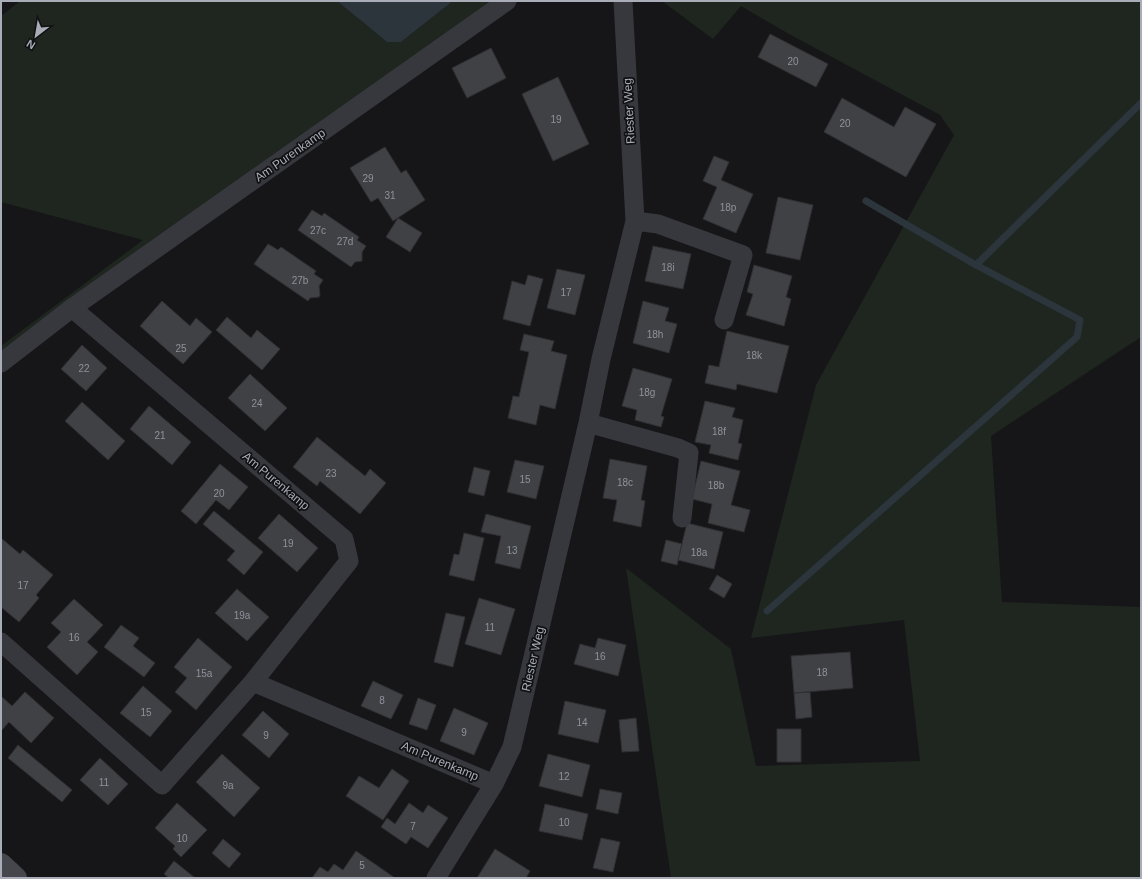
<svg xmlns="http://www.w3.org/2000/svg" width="1142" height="879" viewBox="0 0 1142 879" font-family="Helvetica,sans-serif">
<rect width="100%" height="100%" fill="#161618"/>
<path fill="#1e261f" d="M20,1h317l50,41h14l52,-41h42l-346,241 -148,112v-8l142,-106 -142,-38v-186z
M662,1h479v336l-150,99 11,166 139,5v271h-470l-45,-310 105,81 25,117 164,-5 -16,-141 -153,18 65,-253 138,-250 -14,-20 -151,-81 -48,-28 -28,33z"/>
<path fill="#2c353c" d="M337,1h116l-52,41h-14z"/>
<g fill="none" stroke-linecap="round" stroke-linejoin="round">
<path stroke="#2c353c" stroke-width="7" d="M976,265l165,-162
M767,611l310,-274 3,-17 -104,-55 -110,-64"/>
</g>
<path fill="#404145" stroke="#303034" d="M770,34l58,30 -12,23 -58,-30z
M491,48l15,30 -39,20 -15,-30z
M558,77l31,67 -36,17 -31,-67z
M842,98l52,29 11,-20 31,17 -30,53 -82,-45z
M385,147l16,26 5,-3 19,30 -32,21 -15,-23 -7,4 -21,-34z
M714,156l15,6 -8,18 32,14 -17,39 -33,-14 14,-32 -14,-6z
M778,197l35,8 -13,55 -34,-7z
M312,210l10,6 2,-3 35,24 -2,3 9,6 -4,6v9l-7,1 -4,5 -53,-37z
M398,218l24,15 -12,19 -24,-15z
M268,244l10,6 3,-3 35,24 -2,3 9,6 -4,6 1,9 -1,2 -9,1 -2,3 -54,-37z
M653,246l38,8 -8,35 -38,-8z
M754,265l38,11 -6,21 5,2 -7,27 -38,-11 7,-21 -6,-2z
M557,269l28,6 -10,40 -28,-7z
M528,275l15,4 -13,47 -27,-7 9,-38 13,4z
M162,301l28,25 6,-8 16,14 -29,32 -43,-38z
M643,301l26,7 -4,13 12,3 -8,29 -36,-10z
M227,317l24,21 6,-8 23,19 -18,21 -46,-40z
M727,331l62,15 -12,47 -40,-9 -1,6 -31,-7 4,-18 10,2z
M524,334l30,7 -3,10 16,4 -12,54 -15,-4 -4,20 -28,-7 5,-22 6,1 10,-45 -9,-2z
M82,345l25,23 -21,23 -25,-22z
M633,368l39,11 -11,37 3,1 -3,10 -26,-7 2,-10 -15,-4z
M250,374l37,34 -22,23 -37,-33z
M705,401l30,7 -3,9 11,3 -5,23 4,1 -4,16 -29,-7 2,-8 -16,-3z
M82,402l43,39 -17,19 -43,-39z
M149,406l42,36 -19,23 -42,-36z
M317,437l48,39 5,-7 16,14 -26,31 -40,-33 -3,5 -24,-19z
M610,459l37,7 -6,34 4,1 -4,26 -28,-6 4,-21 -14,-2z
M515,460l29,6 -8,33 -29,-7z
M701,461l39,10 -9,34 19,5 -6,22 -36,-9 4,-19 -20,-5z
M220,464l28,23 -19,23 -13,-10 -20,24 -15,-13z
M474,467l16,4 -6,25 -16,-4z
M214,511l49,41 -19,23 -17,-15 8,-9 -32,-27z
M279,514l39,34 -21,24 -39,-34z
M486,514l45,12 -11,43 -25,-6 6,-27 -20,-4z
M687,523l36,9 -9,37 -36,-9z
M464,533l20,5 -10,43 -25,-6 5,-21 5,1z
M1,538l19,16 3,-4 30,25 -17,20 3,3 -20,24 -18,-15z
M666,540l16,4 -5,21 -16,-4z
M717,575l15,9 -8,14 -15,-9z
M237,589l32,28 -22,24 -32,-28z
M479,598l36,11 -14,46 -36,-11z
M74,599l29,26 -16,17 11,10 -21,23 -30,-28 14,-15 -10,-9z
M446,613l19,4 -12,50 -19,-5z
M121,625l18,13 -6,8 22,17 -11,14 -40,-30z
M198,638l34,29 -36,43 -21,-18 12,-14 -13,-11z
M598,638l28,7 -8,31 -44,-12 6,-20 15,4z
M850,652l3,36 -59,5 -3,-37z
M373,681l30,14 -12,24 -30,-13z
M143,686l29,25 -22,26 -30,-24z
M25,692l29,26 -23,25 -22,-21 -8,9v-35l11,10z
M810,692l2,25 -16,2 -2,-26z
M418,698l18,7 -9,25 -18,-6z
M565,701l41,9 -8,33 -40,-9z
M454,708l34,15 -14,32 -34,-14z
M263,711l26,23 -20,24 -27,-23z
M636,718l3,33 -17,1 -3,-32z
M777,729h24v33h-24z
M18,745l54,45 -10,12 -54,-44z
M222,754l38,34 -26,29 -38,-35z
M548,754l42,11 -8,32 -43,-11z
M100,758l28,26 -20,21 -28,-25z
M392,769l17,12 -26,39 -37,-24 13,-20 20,12z
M600,789l22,4 -4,21 -22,-5z
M177,803l30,27 -26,27 -8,-8 2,-3 -20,-18z
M409,803l14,10 5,-8 20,13 -20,30 -17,-11 -5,7 -25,-17 6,-9 8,6z
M545,804l43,10 -6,26 -43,-9z
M601,838l19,4 -7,30 -20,-4z
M223,839l18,15 -12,14 -17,-15z
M495,849l35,22 -4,7h-49z
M356,851l39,27h-83l8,-11 8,5 6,-8 9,6z
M174,861l21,17h-26l-5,-4z"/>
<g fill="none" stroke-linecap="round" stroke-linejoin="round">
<path stroke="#37383d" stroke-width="19" d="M635,221l23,3 85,31 -19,65
M72,308l272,231 5,22 -96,121
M1,363l71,-55 435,-307
M588,423l90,25 11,5 -7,65
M1,642l161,143 91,-103 241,102
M436,878l58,-94 18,-37 76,-324 13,-64 34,-138 -12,-220"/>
<path stroke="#45474d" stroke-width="22" d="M1,864l15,14"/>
</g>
<g text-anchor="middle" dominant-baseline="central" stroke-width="3.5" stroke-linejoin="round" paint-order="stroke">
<g font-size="10" fill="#8e929b">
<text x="793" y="61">20</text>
<text x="556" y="119">19</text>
<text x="845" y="123">20</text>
<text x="368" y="178">29</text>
<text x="390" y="195">31</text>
<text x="728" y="207">18p</text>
<text x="318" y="230">27c</text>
<text x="345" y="241">27d</text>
<text x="668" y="267">18i</text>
<text x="300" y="280">27b</text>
<text x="566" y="292">17</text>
<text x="655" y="334">18h</text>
<text x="181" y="348">25</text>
<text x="754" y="355">18k</text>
<text x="84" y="368">22</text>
<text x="647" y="392">18g</text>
<text x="257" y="403">24</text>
<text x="719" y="431">18f</text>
<text x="160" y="435">21</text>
<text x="331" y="473">23</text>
<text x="525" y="479">15</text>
<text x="625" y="482">18c</text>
<text x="716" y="485">18b</text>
<text x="219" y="493">20</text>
<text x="288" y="543">19</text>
<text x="512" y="550">13</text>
<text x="699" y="552">18a</text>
<text x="23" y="585">17</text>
<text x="242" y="615">19a</text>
<text x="490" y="627">11</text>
<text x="74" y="637">16</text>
<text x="600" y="656">16</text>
<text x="822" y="672">18</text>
<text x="204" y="673">15a</text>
<text x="382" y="700">8</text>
<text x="146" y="712">15</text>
<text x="582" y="722">14</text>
<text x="464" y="732">9</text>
<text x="266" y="735">9</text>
<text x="564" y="776">12</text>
<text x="104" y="782">11</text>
<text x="228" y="785">9a</text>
<text x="564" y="822">10</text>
<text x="413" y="826">7</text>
<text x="182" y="838">10</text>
<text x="362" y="865">5</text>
</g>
<g font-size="12" fill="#a8adb8" stroke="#111113">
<text transform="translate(629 111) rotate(-93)">Riester Weg</text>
<text transform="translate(290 155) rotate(-35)">Am Purenkamp</text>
<text transform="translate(276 481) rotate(40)">Am Purenkamp</text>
<text transform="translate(533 659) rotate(-77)">Riester Weg</text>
<text transform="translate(440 761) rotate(23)">Am Purenkamp</text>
</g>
</g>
<rect width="1142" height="879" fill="none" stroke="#a8adb8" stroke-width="4"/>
<g transform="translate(36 36) rotate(211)" stroke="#111113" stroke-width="3" paint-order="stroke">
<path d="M0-3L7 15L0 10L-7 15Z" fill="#a8adb8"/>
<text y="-6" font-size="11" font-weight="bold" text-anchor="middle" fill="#a8adb8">N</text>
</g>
</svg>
